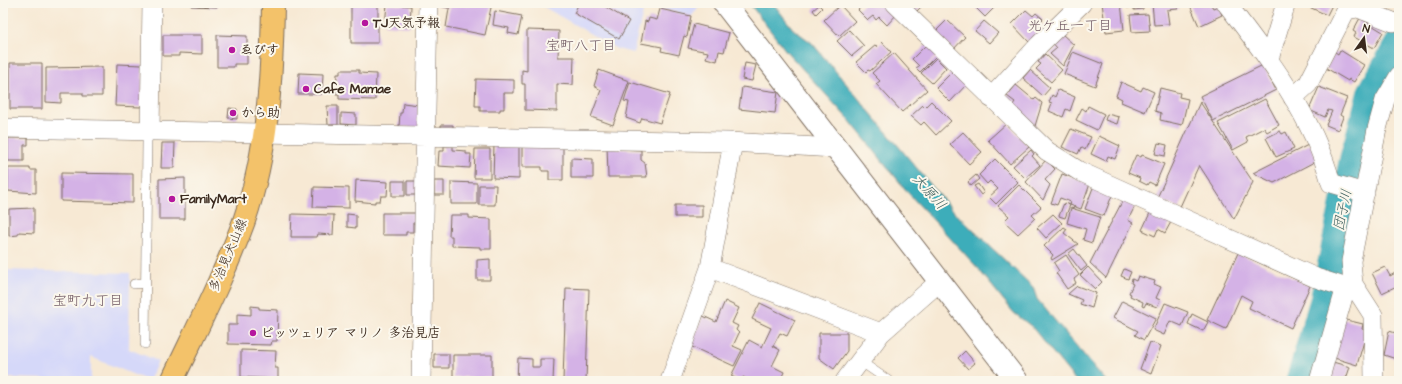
<svg xmlns="http://www.w3.org/2000/svg" width="1402" height="384" viewBox="0 0 1402 384" font-family="'Architects Daughter','Klee One',sans-serif">
<rect width="100%" height="100%" fill="#fbf7ec"/>
<filter id="ink" filterUnits="userSpaceOnUse"><feTurbulence type="fractalNoise" baseFrequency=".025" numOctaves="2"/><feDisplacementMap in="SourceGraphic" scale="8" xChannelSelector="R" yChannelSelector="G"/><feConvolveMatrix kernelMatrix="1 2 1 2 8 2 1 2 1" color-interpolation-filters="sRGB"/></filter>
<filter id="wash" filterUnits="userSpaceOnUse"><feTurbulence type="fractalNoise" baseFrequency=".012" numOctaves="4" result="noise"/><feDisplacementMap in="SourceGraphic" scale="16" xChannelSelector="R" yChannelSelector="G"/><feGaussianBlur stdDeviation="0.9" result="paint"/><feColorMatrix in="noise" values="0 0 0 0 0 0 0 0 0 0 0 0 0 0 0 0 0 1.4 0 .05"/><feComposite in="paint" operator="in"/></filter>
<g filter="url(#wash)">
<rect width="100%" height="100%" fill="#f7e9d4"/>
<path fill="#d5d8f9" d="M537,3h164l-9,13 -47,-12 -12,49 -16,-4z
M3,270l127,3 -1,76 29,12 -9,20 -58,-24v23l-88,-2z"/>
<path fill="#3dadba" stroke="#3c6c6c" d="M749,3h24l20,26 19,14 140,167 81,77 4,12 69,82h-30l-45,-55 -17,-13 -39,-48 -65,-70 -60,-74 -64,-70z"/>
<g fill="none" stroke-linecap="round" stroke-linejoin="round">
<path stroke="#3dadba" stroke-width="29" d="M1300,381l24,-80 30,-143 18,-66 27,-48"/>
</g>
<g id="blocks">
<path fill="#d4b2e6" d="M191,3h26v4l-26,-1z
M351,3h27v40h-27z
M436,3h13l-1,5 -13,-3z
M450,3l19,3v-3h23l-7,32 -39,-8z
M579,3h27l-2,3 25,15 -10,18 -45,-26z
M865,3h20l12,11 -10,11 -8,-8 -3,3 -3,-4 -5,4 -10,-10z
M907,3h18l-9,9z
M965,3h33v1l-13,13 -13,-13 -3,3z
M1102,3h19l3,27 -18,2z
M1127,3h15l1,6 -9,1v-3l-7,1z
M1152,3h26v6l-11,1 2,14 -15,1z
M1189,3h21l3,5 5,-2 4,9 -23,11z
M1300,3h33l-6,12z
M387,4l24,2 -1,21 -25,-2z
M819,5l3,3 -6,6 -3,-4z
M840,5l15,16 -16,15 -15,-16z
M660,9l31,7 -4,21 -3,-1 -5,19 -18,-4 1,-4 -21,-4 4,-22 3,1 1,-4 8,2z
M1026,10l7,6 3,-3 7,6 -4,4 5,5 -15,14 -17,-18z
M495,11l27,5 -4,19 -10,-2 1,-5 -16,-3z
M1148,14l2,17 -18,1 -2,-17z
M1360,18l23,14 -9,16 -20,-11 2,-4 -3,-2z
M947,20l18,17 -12,13 -18,-18z
M984,21l14,12 -9,10 -14,-12z
M694,24l35,9 -5,19 -5,-1 -2,10 -11,-3 2,-6 -20,-4z
M527,30l32,1 -1,26h16l-1,28 -16,-1v27l-32,-1v-26h-3v-14l5,1z
M849,30l15,16 -12,10 -15,-15z
M1062,34l12,11 -11,21 -13,-12 7,-6 -5,-6z
M163,35h39v19l-23,-1v3h-16z
M217,35l30,1v28h-13v3h-17z
M882,42l9,10 -21,19 -2,-1 -2,2 -10,-10 20,-17 1,2z
M928,43l11,10 -19,19 -4,-4 3,-2 -7,-7z
M1340,50l24,15 -10,17 -5,-3 -1,2 -22,-13 9,-16 3,2z
M1073,52l30,12 -8,22 -31,-12z
M894,53l33,37 -25,22 -26,-28 4,-3 -8,-8z
M1045,54l17,16 -11,12 -15,-13 5,-5 -3,-2z
M936,58l10,10 -14,15 -11,-10z
M10,63h32v46h-32z
M745,63l11,2 -4,16 -10,-2z
M117,64l26,1 -2,42 -26,-1z
M1263,65l13,25 -63,31 -13,-25z
M102,67v29h-19v-3h-22v10l-15,-1v-34z
M340,70h19v3l17,1 -1,26 -36,-1v-5h-3l1,-20h3z
M599,70l30,11 -16,44 -22,-8 10,-27 -7,-4z
M954,70l14,13 -18,19 -14,-14z
M1030,70l20,18 -7,8 -20,-18z
M299,73l24,1 -1,20h-24z
M476,79l38,1v13h-10v16h-4v2h-20v-5h-5z
M630,82l40,12 -10,29 -18,-5 -2,5 -14,-5 3,-16 -5,-1z
M1121,82l20,9 2,-4 11,5 -9,20 -24,-10 1,-3 -6,-3z
M1016,85l18,15 2,-2 6,5 -7,23 -23,-20 3,-4 -8,-6z
M742,87l36,5 -3,21 -36,-4z
M1319,87l28,11 -7,17 3,2 -5,13 -12,-5 6,-14 -4,-1 -3,7 -16,-7z
M1160,88l20,5 -1,4 9,2 -6,26 -22,-5 1,-7 -6,-2z
M1058,90l17,7 -5,14 -4,-2 -3,8 -14,-6 3,-8 -3,-1 3,-7 3,2z
M1265,99l14,26 -12,7 -3,-4 -18,9 2,5 -15,8 -15,-27z
M931,101l20,20 -15,14 -12,-13 -3,3 -10,-9 12,-11 2,2z
M1200,102l53,80 -19,37 -35,-54 -20,44 -22,-11z
M403,103l16,2v22h-20l1,-14h2z
M327,106h11v19h-10z
M1088,106l16,8 -7,16 -21,-10 6,-12 4,3z
M229,108l8,1v10l-9,-1z
M341,113l15,1v11l-15,-1z
M1107,114l12,3 -2,7 -12,-4z
M1007,123l22,24 -19,17 -22,-24z
M441,125h12v3h-12z
M1071,129l20,8 -6,13 -4,-3 -3,7 -16,-7z
M1280,131l2,3 4,-2 8,17 -18,8 -10,-19z
M963,132l19,20 -13,12 -19,-20z
M1099,136l21,10 -5,13 -7,-3 -2,5 -15,-7z
M8,138h20v7h-4v16h-16z
M162,143h13l-1,25h-13z
M1158,143l9,2 -2,11 -10,-2z
M494,144l25,1v34l-26,-1z
M1310,144l8,16 -44,23 -21,-10z
M607,145h9v4l25,1v10l4,3 2,14h-39z
M444,146h9v4l13,1v3h5l-1,14 -32,-2 1,-15h5z
M522,146h41v34h-14v-9h-7v-4h-20z
M475,149h15v29h-16z
M1031,150l3,4 -2,2 8,9 -15,13 -12,-12z
M1136,155l5,2 1,-2 22,9 -9,21 -6,-3 -2,3 -8,-4 1,-3 -12,-5z
M571,158l22,1v19h-22z
M995,159l23,23 -22,22 -7,-7 9,-8 -8,-8 -3,3 -8,-9z
M1046,160l9,9 -10,11 5,5 -7,15 -17,-18z
M8,168h22v2h6v23l-28,-2z
M61,173l72,1v29l-72,-2z
M1062,174l28,10 -9,25 -11,-4 1,-3 -11,-4 -3,7 -6,-2z
M976,175l3,4 -8,7 -3,-4z
M185,178v41h-26v-40z
M356,180l32,2 -1,14h-6l-1,5h-5v2l-20,-2z
M392,181h13v15h-13z
M407,181h11l-1,14h-10z
M434,181h10v14h-10z
M451,182l26,1v21h-26z
M978,184l6,9 -3,2 -7,-9z
M479,185h17l-1,20h-16z
M1019,185l22,22 -9,8 3,3 -17,16 -14,-13 5,-5 -11,-10z
M1094,185l19,8 -9,23 -19,-7z
M314,187l35,1v20l-36,-1z
M1123,200l12,6 -7,14 5,3 -27,55 -16,-15z
M1064,203l6,2 -5,13 -6,-2z
M675,205h27v12h-27z
M34,208v25l-15,-1 -1,3 -9,1v-27z
M1071,208l29,9 -8,26 -9,-3 3,-11 -19,-6z
M382,213h35v10h-4v9h-7v3h-24z
M1150,213l21,9 -6,11 -7,-4 -3,7 -13,-6z
M292,214l42,1 -1,20 -15,-1 -1,3h-26z
M347,214l9,1v13l-9,-1z
M1053,214l9,9 -16,15 -9,-10z
M450,215h19v3l22,1v30h-11v-2l-28,-1v-10h-3z
M1064,227l3,2 -3,4 14,11 -26,16 -1,-2 2,-3 -9,-9z
M1074,249l13,17 -6,5 -13,-17z
M1238,253l72,33 -19,42 -42,-20 3,-7 -11,-6 -15,34 -19,-9z
M1066,255l13,20 -5,4 2,4 -9,6 -11,-16 3,-2 -5,-8z
M490,259v21h-13v-20z
M1088,267l14,15 -7,7 -15,-14z
M1385,267l5,9 9,-5v14l-17,8 -10,-20z
M1124,269l7,3 -3,7 -7,-3z
M1138,276l17,5 -1,3 7,3 -5,11 4,2 -3,7 -11,-4 -2,4 -2,-1 1,-4 -13,-6 1,-2 -2,-1 4,-9 -2,-1 1,-4 4,2z
M1077,286l19,7 -4,15 -12,-4 2,-4 -14,-6z
M566,288l23,1 -3,92h-23z
M725,301l14,7 -7,15 6,3 -2,4 3,3 -6,13 9,4 -8,16 -44,-20 13,-30 13,6z
M1122,301l34,17 -12,22 -9,-5 3,-4 -25,-13z
M760,303l35,17 -8,16 -7,-3 -7,13 7,4 -8,16 12,6 -4,9h-29l-8,-4 -2,4 -10,-5 18,-36 13,7 9,-19 -19,-9z
M1165,303l23,9 -6,14 -12,-5 -6,14 -11,-5z
M251,306l8,1v2l19,1 -1,31h-5l-1,4 -43,-1v-19h9v-11l14,1z
M1192,314l16,8 -5,9 -15,-7z
M1342,319l21,5 -1,5 5,2 -10,34 -26,-8z
M1389,331l10,3v26l-15,-5z
M819,333h28v18l-13,18 -15,-11z
M1150,342l11,4 -10,28 -11,-5z
M241,350l35,1 -1,17h3v11l-37,-2z
M965,351l10,12 -7,6 -10,-11z
M434,354h15v14h-15z
M453,355h39v22h-10v4h-10v-4h-19z
M518,358l14,1v8h8v-8h14l-1,22h-36z
M1333,362l17,5 -3,9 -6,5h-14z"/>
</g>
</g>
<g filter="url(#ink)">
<use href="#blocks" fill-opacity="0" stroke="#7d6d5e" stroke-width="1"/>
<g fill="none" stroke-linecap="round" stroke-linejoin="round">
<defs>
<path id="service" d="M134,284l10,-1
M145,344l2,-203 3,-10
M860,361l29,20"/>
<path id="minor" d="M895,3l152,148 32,20 237,107 22,7 7,5 8,-6 20,31 1,66
M1226,3c42,54 87,113 105,180l34,10
M1269,59l17,-56
M991,98l48,-53 43,-42
M1293,98l15,-14 38,-74 12,-2 35,14
M3,128l726,14 105,6
M150,131l2,-128
M710,268l171,65
M1353,284l-2,-23 26,-132 8,-29 14,-24
M421,381l7,-378
M670,381l40,-113 23,-126
M845,381l36,-48 58,-51
M1319,381l26,-91"/>
<path id="tertiary" d="M724,3l293,378"/>
<path id="primary" d="M172,381c25,-53 52,-105 72,-160 24,-70 28,-144 29,-218"/>
</defs>
<use href="#service" stroke="#7d6d5e" stroke-width="10"/>
<use href="#minor" stroke="#7d6d5e" stroke-width="20"/>
<use href="#tertiary" stroke="#7d6d5e" stroke-width="24"/>
<use href="#primary" stroke="#7d6d5e" stroke-width="24"/>
<use href="#service" stroke="#fff" stroke-width="9"/>
<use href="#minor" stroke="#fff" stroke-width="19"/>
<use href="#tertiary" stroke="#fff" stroke-width="22"/>
<use href="#primary" stroke="#f3c26a" stroke-width="22"/>
</g>
</g>
<g fill="#b5179e" stroke="#fbf7ec" stroke-width="1.5">
<circle cx="365" cy="23" r="4"/>
<circle cx="232" cy="50" r="4"/>
<circle cx="306" cy="89" r="4"/>
<circle cx="233" cy="113" r="4"/>
<circle cx="172" cy="199" r="4"/>
<circle cx="253" cy="333" r="4"/>
</g>
<g text-anchor="middle" dominant-baseline="central" stroke-width="4" stroke-linejoin="round" paint-order="stroke">
<g font-size="13" font-weight="bold" fill="#3b2a1e" stroke="#fbf7ec" text-anchor="start">
<text x="373" y="23">TJ天気予報</text>
<text x="240" y="50">ゑびす</text>
<text x="314" y="89">Cafe Mamae</text>
<text x="241" y="113">から助</text>
<text x="180" y="199">FamilyMart</text>
<text x="261" y="333">ピッツェリア マリノ 多治見店</text>
</g>
<g font-size="13" fill="#3b2a1e" stroke="#fbf7ec">
<text transform="translate(228 255) rotate(-67)">多治見犬山線</text>
</g>
<g font-size="14" fill="#715a64" stroke="#fbf7ec">
<text x="1070" y="26">光ケ丘一丁目</text>
<text x="581" y="46">宝町八丁目</text>
<text x="88" y="301">宝町九丁目</text>
</g>
<g font-size="14" font-style="italic" fill="#3c5e5c" stroke="#fbf7ec">
<text transform="translate(929 192) rotate(48)">大原川</text>
<text transform="translate(1343 210) rotate(-78)">団子川</text>
</g>
</g>
<rect width="1402" height="384" fill="none" stroke="#fbf7ec" stroke-width="16"/>
<g transform="translate(1364 38) rotate(14)" stroke="#fbf7ec" stroke-width="3" paint-order="stroke">
<path d="M0-3L7 15L0 10L-7 15Z" fill="#3b2a1e"/>
<text y="-6" font-size="11" font-weight="bold" text-anchor="middle" fill="#3b2a1e">N</text>
</g>
</svg>
